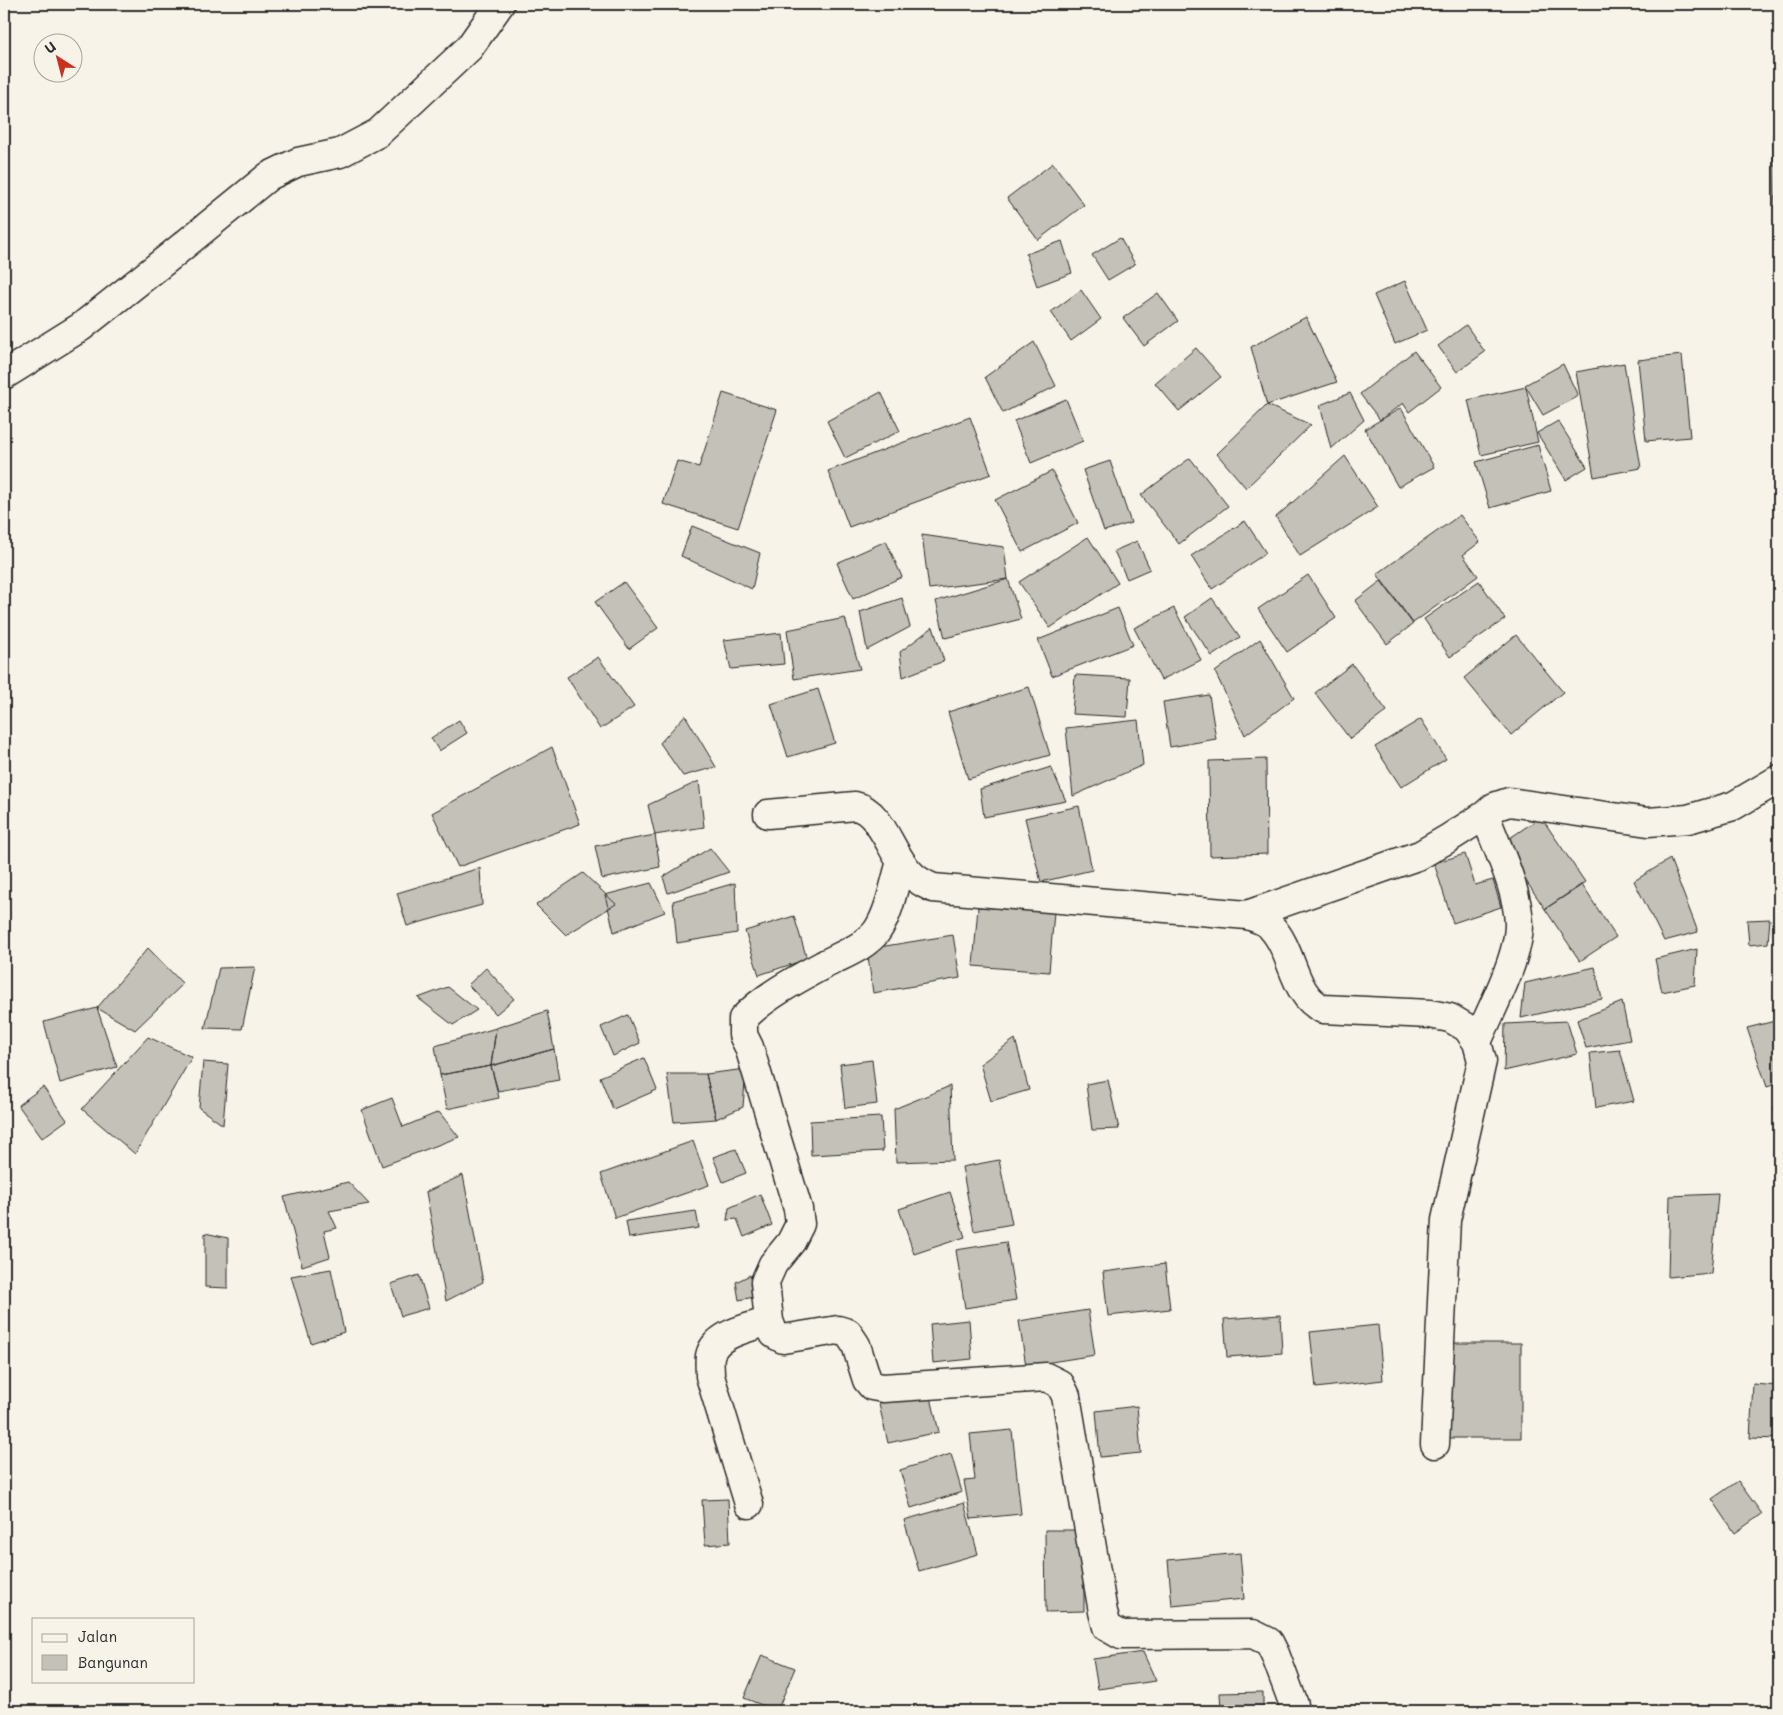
<svg xmlns="http://www.w3.org/2000/svg" width="1783" height="1715" viewBox="0 0 1783 1715" font-family="Mali,sans-serif">
<rect width="100%" height="100%" fill="#f7f3e8"/>
<filter id="ink" filterUnits="userSpaceOnUse"><feTurbulence type="fractalNoise" baseFrequency=".02" numOctaves="2"/><feDisplacementMap in="SourceGraphic" scale="10" xChannelSelector="R" yChannelSelector="G"/><feConvolveMatrix kernelMatrix="1 2 1 2 8 2 1 2 1" color-interpolation-filters="sRGB"/></filter>
<g filter="url(#ink)">
<path fill="#c4c1b9" stroke="#2b2b2b" d="M1773,134h6v74l-4,1z
M1053,163l31,42 -46,35 -31,-42z
M1120,238l15,26 -27,16 -16,-25z
M1062,241l10,32 -35,13 -11,-32z
M1405,281l22,49 -32,14 -21,-49z
M1081,290l20,29 -30,22 -20,-29z
M1158,293l20,28 -34,25 -21,-28z
M1306,317l31,65 -70,23 -16,-58z
M1466,325l19,27 -28,20 -19,-26z
M1034,342l22,44 -53,27 -18,-36z
M1196,348l25,29 -42,34 -24,-28z
M1414,351l27,36 -32,25 -6,-9 -23,17 -20,-26z
M1682,355l8,82 -44,4 -8,-81z
M1624,363l17,105 -47,9 -18,-105z
M1563,364l15,32 -35,19 -18,-30z
M1526,387l12,55 -57,13 -13,-55z
M881,392l19,39 -55,27 -18,-37z
M723,393l54,17 -39,118 -75,-24 14,-43 22,6z
M1350,393l14,27 -33,29 -11,-44z
M1066,399l17,42 -52,22 -17,-42z
M1267,405l44,20 -65,63 -29,-34z
M1401,408l33,59 -36,20 -33,-58z
M970,417l21,57 -142,53 -21,-56z
M1558,421l29,46 -21,13 -29,-47z
M1538,445l13,46 -61,17 -14,-46z
M1345,456l33,51 -78,49 -24,-39z
M1190,458l38,48 -49,38 -38,-49z
M1110,461l21,62 -27,8 -21,-61z
M1052,471l26,52 -56,29 -27,-52z
M1460,515l20,27 -17,13 15,21 -65,47 -36,-49z
M1245,521l21,32 -54,36 -21,-33z
M692,526l68,27 -8,36 -71,-33z
M922,535l82,12 4,32 -79,10z
M1088,537l30,46 -68,45 -31,-46z
M886,541l16,36 -49,22 -16,-36z
M1137,541l13,28 -23,10 -13,-28z
M1308,575l28,43 -49,34 -29,-43z
M1008,579l13,40 -76,19 -9,-37z
M1381,581l32,43 -26,20 -32,-43z
M1479,581l26,38 -55,38 -26,-38z
M624,582l34,46 -29,21 -34,-47z
M902,598l8,29 -43,23 -7,-38z
M1212,598l28,39 -28,19 -27,-39z
M1118,608l15,37 -81,31 -14,-36z
M1174,608l27,52 -40,20 -27,-52z
M845,618l15,51 -66,10 -7,-49z
M933,627l11,34 -41,16 -3,-25z
M781,633l3,31 -53,5 -7,-29z
M1516,635l47,57 -52,43 -47,-57z
M1260,639l34,59 -49,37 -30,-63z
M598,657l36,50 -34,22 -33,-52z
M1352,664l35,47 -37,28 -35,-46z
M1075,675l55,3 -3,39 -55,-3z
M1029,687l21,68 -82,24 -20,-67z
M818,689l17,54 -47,14 -17,-53z
M1209,695l7,44 -46,8 -7,-45z
M685,715l31,52 -33,9 -23,-33z
M1421,719l25,40 -45,28 -26,-40z
M459,720l8,13 -28,18 -8,-13z
M1138,720l5,45 -70,31 -7,-68z
M552,747l28,77 -122,43 -26,-54z
M1266,759l1,95 -57,2 -1,-95z
M1051,767l15,34 -82,16 -4,-28z
M699,781l5,46 -49,8 -7,-30z
M1079,806l13,64 -51,12 -16,-64z
M1541,817l44,65 -40,27 -44,-65z
M655,835l5,32 -58,12 -7,-33z
M710,848l19,24 -61,21 -5,-16z
M1465,854l10,31 18,-5 8,27 -48,16 -19,-60z
M1670,859l28,73 -34,9 -30,-60z
M480,868l2,37 -75,21 -10,-33z
M583,873l33,31 -50,31 -30,-30z
M651,883l14,29 -51,20 -9,-37z
M735,883l2,50 -60,10 -4,-42z
M1582,885l34,52 -36,24 -35,-52z
M978,907l76,5 -5,60 -76,-6z
M794,916l13,43 -48,16 -14,-44z
M1770,919l-2,24 -19,2 -2,-25z
M953,935l7,43 -87,15 -6,-44z
M148,948l35,36 -48,46 -38,-22z
M1697,949l-2,36 -33,7 -7,-33z
M255,967l-13,62 -37,-1 14,-60z
M1595,967l7,32 -81,19 4,-35z
M486,968l28,31 -18,15 -28,-29z
M448,987l29,23 -24,15 -35,-27z
M1622,1002l8,38 -44,8 -9,-28z
M97,1008l20,59 -57,16 -16,-61z
M547,1011l7,38 -63,17 5,-38z
M628,1015l12,28 -27,13 -12,-29z
M1779,1020v63l-12,4 -20,-59z
M1567,1021l10,33 -73,17 1,-47z
M496,1028l-5,38 -51,9 -5,-29z
M148,1037l44,20 -57,97 -53,-45z
M1015,1039l14,51 -38,11 -11,-37z
M554,1049l5,31 -61,11 -7,-25z
M1620,1050l14,51 -38,7 -6,-55z
M644,1058l13,32 -44,19 -13,-32z
M872,1060l5,44 -32,4 -5,-44z
M203,1062l25,2 -5,61 -24,-17z
M491,1066l8,32 -52,11 -7,-34z
M746,1069l-3,38 -27,12 -10,-45z
M667,1074h39l10,45 -42,3z
M1108,1080l11,49 -27,1 -6,-46z
M950,1086l3,74 -57,2 -2,-53z
M43,1087l24,33 -25,18 -24,-33z
M392,1098l11,29 36,-15 20,25 -77,29 -20,-56z
M1779,1104v40l-5,-37z
M881,1117l2,34 -72,4 -1,-34z
M693,1141l16,44 -94,33 -14,-44z
M736,1149l10,24 -23,9 -10,-25z
M999,1160l13,64 -38,7 -12,-64z
M463,1175l20,107 -37,19 -20,-109z
M348,1182l21,22 -40,7 8,17 -13,3 6,26 -28,9 -18,-69z
M950,1192l15,45 -51,17 -15,-45z
M760,1194l12,31 -28,12 -7,-18 -10,1 2,-12z
M1718,1194l-7,79 -43,4 2,-81z
M696,1211l3,17 -70,10 -3,-17z
M205,1233l23,5v50l-23,-1z
M1006,1242l10,58 -51,8 -9,-58z
M1165,1264l5,45 -62,7 -5,-44z
M331,1269l13,63 -33,11 -20,-67z
M419,1275l10,33 -28,8 -10,-32z
M750,1275l4,22 -15,3 -3,-18z
M1088,1310l7,45 -69,11 -7,-45z
M1280,1315l2,38 -55,4 -3,-38z
M969,1320l3,39 -39,4 -3,-39z
M1378,1325l5,55 -67,8 -6,-56z
M1447,1343h74v95h-74z
M1753,1384l26,2v53l-29,-1z
M929,1389l10,43 -51,11 -10,-43z
M1137,1406l4,47 -41,4 -4,-46z
M1012,1430l9,84 -50,5 -7,-38 11,-1 -5,-46z
M951,1454l11,38 -51,16 -11,-38z
M1738,1481l24,33 -27,19 -23,-34z
M728,1499l2,44 -25,2 -3,-45z
M964,1503l14,51 -59,17 -15,-51z
M1045,1530h39v81l-38,1z
M1240,1553l4,46 -72,7 -4,-46z
M1143,1652l13,29 -58,8 -5,-30z
M762,1655l33,13 -18,43 -33,-13z
M1263,1692v19h-42l-1,-18z"/>
<g fill="none" stroke-linecap="round" stroke-linejoin="round">
<defs>
<path id="minor" d="M4,375l77,-48 86,-68 102,-83 29,-14 42,-9 38,-20 91,-85 31,-44
M768,814l87,-8c27,5 36,49 55,67 6,7 14,11 23,15l314,27c9,3 18,5 24,12 23,24 21,68 52,82l107,5 20,4 17,10 10,14 5,19 -36,159 -11,224
M901,862c-7,22 -11,50 -24,69 -12,16 -35,24 -52,33 -26,14 -62,33 -82,55v16l6,12 49,162 2,15 -9,18 -18,22 -8,18 4,39 5,13 9,5 55,-9 10,3 8,12 11,35 5,6 11,2 163,-11 14,7 6,12 37,216 4,15 14,8 132,-1 16,8 6,12 19,51v6
M1247,915l173,-60 29,-17 36,-23 9,-8 15,-5 139,20 40,-3 45,-13 46,-27
M1477,1042c14,-32 42,-84 42,-118 -1,-35 -22,-76 -34,-109
M749,1504l-39,-128c0,-7 -1,-14 0,-20 5,-23 40,-28 59,-35"/>
</defs>
<use href="#minor" stroke="#2b2b2b" stroke-width="31"/>
<use href="#minor" stroke="#f7f3e8" stroke-width="28"/>
</g>
</g>
<rect width="1783" height="1715" fill="none" stroke="#f7f3e8" stroke-width="20"/>
<rect x="10" y="10" width="1763" height="1695" fill="none" stroke="#2b2b2b" stroke-width="2" filter="url(#ink)"/>
<rect x="32" y="1618" width="162" height="65" fill="#f7f3e8" stroke="#a5a39c"/>
<rect x="42" y="1634" width="25" height="8" fill="#f7f3e8" stroke="#a5a39c"/>
<text x="78" y="1642" font-size="15" fill="#2b2b2b">Jalan</text>
<rect x="42" y="1655" width="25" height="15" fill="#c4c1b9" stroke="#a5a39c"/>
<text x="78" y="1668" font-size="15" fill="#2b2b2b">Bangunan</text>
<g transform="translate(58 58) rotate(324)"><circle r="24" fill="#f7f3e8" stroke="#a5a39c"/>
<path d="M0-4L9 19L0 12L-9 19Z" fill="#c8321e"/>
<text y="-8" font-size="14" font-weight="bold" text-anchor="middle" fill="#2b2b2b">U</text>
</g>
</svg>
